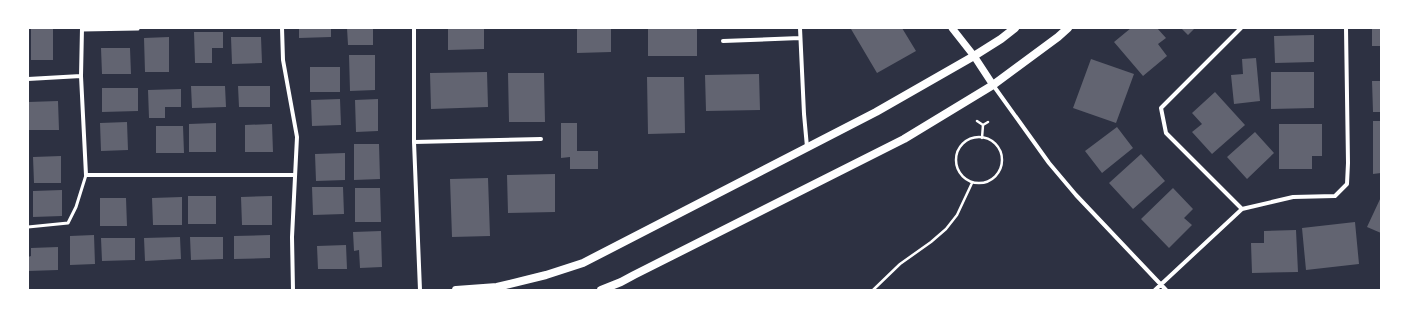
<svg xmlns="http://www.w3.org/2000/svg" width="1409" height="318" viewBox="0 0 1409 318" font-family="'Sofia Sans Condensed',sans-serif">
<rect width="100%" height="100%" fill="#2d3142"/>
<path fill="#626471" d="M31,28h22v32h-22z
M299,28h32v9l-32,1z
M347,28h26v17h-25z
M448,28h36v21l-36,1z
M577,28h34v24l-34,1z
M648,28h49v28h-49z
M852,28h50l14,23 -39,22 -26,-44z
M1131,28h26l9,10 -8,6 9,12 -24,20 -29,-34z
M1181,28h14l-7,7z
M1372,28h9v18h-9z
M194,32h29v16h-11v15h-17z
M1314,35v27l-39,1 -1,-27z
M169,37v35h-24l-1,-34z
M231,37h30l1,26 -30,1z
M101,48h29l1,26h-29z
M349,55h26v35l-25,1z
M1256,58l4,43 -26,3 -3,-29 12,-1 -1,-15z
M1091,59l43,15 -18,49 -43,-15z
M310,67h30v25h-30z
M487,72l1,35 -57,2 -1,-36z
M1271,72h43v36l-43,1z
M508,73h36l1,49h-36z
M759,74l1,36 -54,1 -1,-36z
M647,77h37l1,56 -37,1z
M1372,81h9v31h-8z
M191,86h34l1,21 -34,1z
M238,86h32v21h-31z
M102,88h36v23l-36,1z
M181,89v18h-16v11h-16l-1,-28z
M1215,92l30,33 -33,29 -20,-22 10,-8 -10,-11z
M340,99l1,26 -29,1 -1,-26z
M378,99v32l-22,1 -1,-32z
M58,101l1,29h-31v-28z
M1373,121h8v52l-8,1z
M127,122l1,28 -27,1 -1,-28z
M216,123v29h-27v-28z
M561,123h16v28h21v18h-28v-12l-9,1z
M272,124l1,28h-28v-27z
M1279,124h43v32h-10v13h-33z
M156,126h27l1,27h-28z
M1117,127l16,21 -31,25 -17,-22z
M1255,132l19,21 -27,26 -20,-22z
M354,144h25l1,35 -26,1z
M345,153v27l-29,1 -1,-27z
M1141,154l24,27 -32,28 -24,-26z
M61,156v27h-27l-1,-26z
M555,174v38l-47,1 -1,-38z
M488,178l2,58 -38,1 -2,-58z
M312,187h31l1,27 -31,1z
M355,188h25l1,34h-26z
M1173,188l20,21 -9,9 8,7 -23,23 -28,-29z
M62,190v26l-29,1v-26z
M188,196h28v28h-28z
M272,196v29h-30l-1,-28z
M182,197v28h-29l-1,-27z
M1381,197v36l-14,-6z
M100,198h26l1,28h-27z
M1355,222l4,42 -53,6 -4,-42z
M1296,230l2,42 -46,1 -1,-30h13v-12z
M381,231l1,36 -22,1 -1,-18 -5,1 -1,-19z
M94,235l1,29 -25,1v-29z
M270,235v23l-36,1v-23z
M180,237l1,22 -36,2 -1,-23z
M190,237h33v22l-32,1z
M101,238h34v22l-33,1z
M346,245l1,24h-29l-1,-23z
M58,247v23l-30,1v-14l3,-1v-8z"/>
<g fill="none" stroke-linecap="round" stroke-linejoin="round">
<path stroke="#fff" stroke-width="2.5" d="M977,121l6,4
M956 160a23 23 0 1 1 46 0a23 23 0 1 1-46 0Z
M982,138l1,-13 5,-3
M873,290l27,-26 31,-22 15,-13 11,-14 15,-32"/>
<path stroke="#fff" stroke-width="3" d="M82,30l56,-1
M28,227l40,-4 8,-16 10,-32"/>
<path stroke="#fff" stroke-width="4" d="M82,28l-1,48 5,99h208
M282,28l1,32 14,77 -5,100 1,53
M414,28v114l6,148
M800,28l4,86 3,33
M1241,28l-80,80 5,25 76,76
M723,41l77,-3
M28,79l53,-3
M993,85l56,78 27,32 90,95
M414,142l127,-3
M1155,290l87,-81 51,-12 42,-1 12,-12 1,-21 -2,-135"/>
<path stroke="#fff" stroke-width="7" d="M952,28l22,28 19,29"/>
<path stroke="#fff" stroke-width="8" d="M456,290l41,-3 49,-12 37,-12 293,-151 98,-56 27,-17 14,-11
M601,290l20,-8 13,-7 270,-136 89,-54 65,-48 10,-9"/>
</g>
<rect width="1409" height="318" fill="none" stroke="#ffffff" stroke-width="58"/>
</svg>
